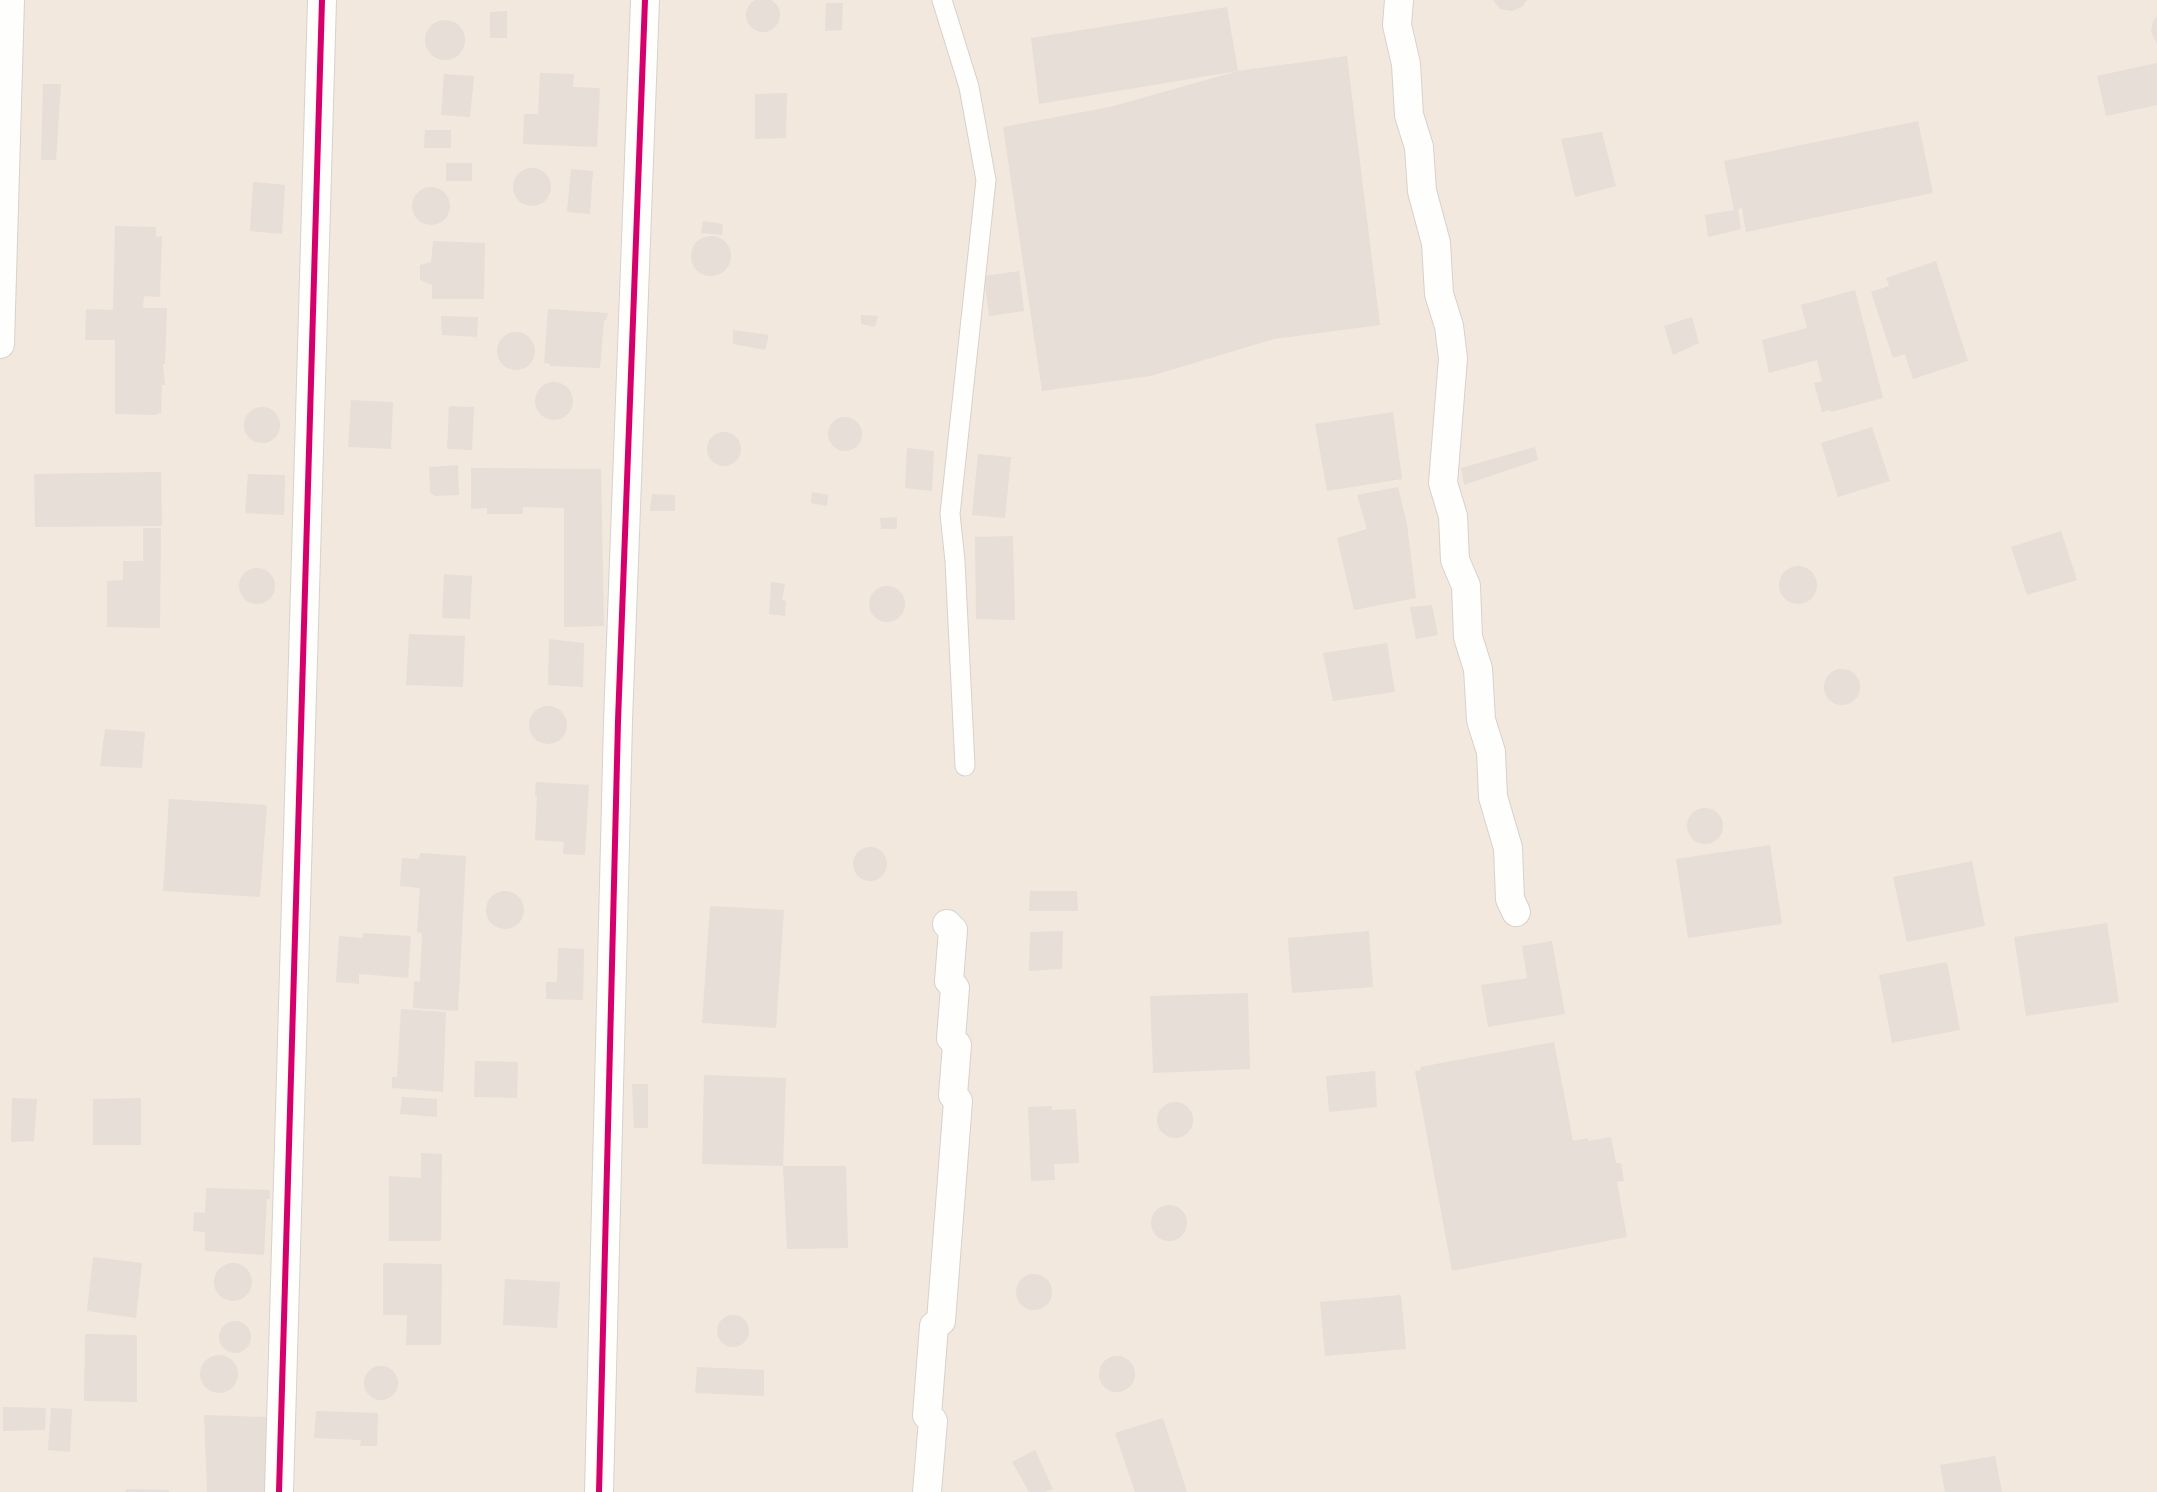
<svg xmlns="http://www.w3.org/2000/svg" width="2157" height="1492" viewBox="0 0 2157 1492" font-family="'Nunito Sans',sans-serif">
<rect width="100%" height="100%" fill="#f9f5f0"/>
<path fill="#f2e8de" d="M0,0h2157v1492h-2157z"/>
<path fill="#e6ded7" d="M746 15a17 17 0 1 1 34 0a17 17 0 1 1-34 0Z
M1493,0h34l-5,7 -10,4 -12,-2z
M826,3h17l-1,27 -17,1z
M1227,7l11,64 109,-15 33,269 -106,14 -123,37 -109,15 -39,-264 107,-20 128,-36 -199,33 -8,-66z
M507,11v27h-17v-26z
M2157,16v28l-6,-12 2,-11z
M425 40a20 20 0 1 1 40 0a20 20 0 1 1-40 0Z
M2157,63v42l-51,11 -9,-40z
M540,73l34,1 -1,13 27,1 -3,59 -74,-3 1,-30h14z
M444,74l30,2 -4,41 -29,-2z
M43,84h18l-5,76h-15z
M787,93l-1,45 -31,1v-45z
M1918,121l15,72 -187,39 -4,-24 -4,1 3,20 -33,8 -3,-22 29,-5 -10,-49z
M425,130h26v18h-27z
M1602,132l14,54 -41,11 -14,-58z
M446,163h26v18h-26z
M513 187a19 19 0 1 1 38 0a19 19 0 1 1-38 0Z
M571,169l22,2 -3,43 -23,-2z
M253,182l32,3 -3,49 -32,-3z
M412 206a19 19 0 1 1 38 0a19 19 0 1 1-38 0Z
M703,221l20,3 -1,11 -21,-2z
M115,226l41,1v10l6,-1 -2,61 -16,-1 -1,12h24l-2,56h-2l2,21h-3l-1,29 -4,-1v2l-42,-1v-74h-30l1,-31 27,1z
M691 256a20 20 0 1 1 40 0a20 20 0 1 1-40 0Z
M433,241l52,2 -1,56h-52v-14l-12,-5v-15l11,-3z
M1936,261l32,100 -55,18 -8,-25 -12,4 -22,-66 18,-6 -3,-8z
M1019,271l5,40 -35,5 -5,-40z
M1855,290l28,108 -52,14 -1,-2 -8,2 -8,-29 8,-2 -5,-21 -48,13 -7,-33 45,-12 -6,-23z
M548,309l60,4 -2,7h-2l-4,48 -50,-2v-2l-6,-1z
M861,315l17,1 -3,11 -14,-3z
M441,316l37,1 -1,20 -35,-2z
M1692,317l7,26 -26,12 -9,-29z
M733,330l36,5 -4,15 -32,-6z
M497 351a19 19 0 1 1 38 0a19 19 0 1 1-38 0Z
M535 401a19 19 0 1 1 38 0a19 19 0 1 1-38 0Z
M351,400l42,2 -2,47 -43,-2z
M449,406l25,1 -2,43 -25,-1z
M244 425a18 18 0 1 1 36 0a18 18 0 1 1-36 0Z
M1393,412l9,67 -75,12 -12,-67z
M828 434a17 17 0 1 1 34 0a17 17 0 1 1-34 0Z
M1872,427l18,54 -52,16 -17,-54z
M707 449a17 17 0 1 1 34 0a17 17 0 1 1-34 0Z
M1535,447l3,13 -74,25 -3,-17z
M907,448l27,3 -2,40 -27,-3z
M978,454l33,3 -6,61 -33,-3z
M458,465l1,30 -24,1 -5,-4 -1,-25z
M471,468l130,1 3,157 -40,1v-119l-41,-1v7h-36v-6l-16,1z
M161,472l1,54 -127,1 -1,-53z
M248,474l37,1 -1,40 -39,-2z
M1398,487l9,37 9,74 -62,12 -17,-72 30,-9 -10,-34z
M812,492l16,3 -1,11 -16,-3z
M652,494l23,1v16h-25z
M897,517v12h-16l-1,-11z
M143,528h18l-1,100 -53,-1v-46l16,-1v-19h20z
M2061,531l16,49 -50,15 -16,-48z
M1013,536l2,84 -39,-1 -1,-82z
M1779 585a19 19 0 1 1 38 0a19 19 0 1 1-38 0Z
M239 586a18 18 0 1 1 36 0a18 18 0 1 1-36 0Z
M444,574l28,2 -2,43 -28,-1z
M771,582l14,2 -3,16 4,1 -1,15 -16,-2z
M869 604a18 18 0 1 1 36 0a18 18 0 1 1-36 0Z
M1432,605l6,30 -22,4 -6,-32z
M409,634l56,2 -2,51 -57,-2z
M549,639l35,4 -1,44 -35,-2z
M1387,643l8,49 -62,9 -10,-48z
M1824 687a18 18 0 1 1 36 0a18 18 0 1 1-36 0Z
M529 725a19 19 0 1 1 38 0a19 19 0 1 1-38 0Z
M105,729l40,3 -3,36 -42,-2z
M536,782l53,3 -4,70 -22,-1 1,-12 -29,-2 2,-44h-2z
M169,799l98,6 -7,92 -97,-6z
M1687 826a18 18 0 1 1 36 0a18 18 0 1 1-36 0Z
M1770,845l12,79 -94,14 -12,-79z
M853 864a17 17 0 1 1 34 0a17 17 0 1 1-34 0Z
M420,853l46,3 -8,155 -45,-3 1,-27 6,1 2,-49 -5,-1 3,-44 -20,-2 2,-28 17,1z
M1972,861l13,65 -78,16 -14,-65z
M486 910a19 19 0 1 1 38 0a19 19 0 1 1-38 0Z
M1030,891h47l1,20h-49z
M710,906l74,4 -8,118 -74,-5z
M2107,923l12,79 -93,14 -12,-79z
M1063,931l-1,38 -33,2 1,-39z
M1369,931l4,56 -81,6 -4,-55z
M363,933l48,3 -3,42 -49,-4v10l-23,-2 3,-46 24,2z
M1552,941l13,73 -77,13 -7,-42 46,-7 -5,-32z
M558,948l26,1 -1,51 -37,-1v-17h11z
M1947,962l13,68 -68,13 -13,-68z
M1248,993l2,76 -97,4 -3,-77z
M401,1009l45,3 -3,80 -51,-4v-11h5z
M1554,1042l19,99 15,-3v3l23,-4 5,26h5l3,18 -7,1 10,55 -175,34 -37,-200 6,-1 -1,-3z
M475,1061l43,1 -1,36 -43,-1z
M1375,1071l2,36 -48,5 -3,-36z
M704,1075l82,3 -3,88 -81,-2z
M632,1084h16v44h-14z
M402,1097l35,2v18l-37,-3z
M12,1098l25,1 -3,42 -23,1z
M141,1098v47h-48v-46z
M1157 1120a18 18 0 1 1 36 0a18 18 0 1 1-36 0Z
M1052,1106v4l24,-1 3,54 -25,1 1,16 -24,1 -3,-74z
M421,1153l21,1 -1,87h-52v-65l32,2z
M783,1166h63l2,82 -61,1z
M206,1188l64,2v9h-3l-3,56 -59,-4v-19l-12,-1 1,-19 11,1z
M1151 1223a18 18 0 1 1 36 0a18 18 0 1 1-36 0Z
M93,1257l49,6 -6,55 -49,-7z
M214 1282a19 19 0 1 1 38 0a19 19 0 1 1-38 0Z
M383,1263l59,1 -1,81h-35l1,-30h-24z
M1016 1292a18 18 0 1 1 36 0a18 18 0 1 1-36 0Z
M505,1279l55,3 -3,46 -54,-3z
M1401,1295l5,54 -81,7 -5,-54z
M717 1331a16 16 0 1 1 32 0a16 16 0 1 1-32 0Z
M219 1337a16 16 0 1 1 32 0a16 16 0 1 1-32 0Z
M85,1334l52,1v67l-53,-1z
M200 1374a19 19 0 1 1 38 0a19 19 0 1 1-38 0Z
M1099 1374a18 18 0 1 1 36 0a18 18 0 1 1-36 0Z
M364 1383a17 17 0 1 1 34 0a17 17 0 1 1-34 0Z
M697,1367l67,3v26l-69,-3z
M3,1407l43,1 -1,22 -42,1z
M51,1408l21,1 -2,43 -22,-2z
M316,1411l62,2 -1,33h-17l1,-6 -47,-2z
M204,1415l63,2 -2,75h-58z
M1163,1418l24,74h-52l-20,-59z
M1035,1450l18,39 -8,3h-16l-17,-30z
M1995,1456l7,36h-57l-5,-27z
M126,1489l43,1v2h-43z"/>
<g fill="none" stroke-linecap="round" stroke-linejoin="round">
<defs>
<path id="lane" d="M942,0l27,87 17,93 -36,334 5,47 10,205"/>
<path id="street" d="M1399,0l-2,25 9,39 3,51 10,32 3,44 14,52 3,51 10,32 4,32 -10,125 10,33 2,44 11,26 2,51 10,32 3,51 10,32 2,45 15,51 2,51 6,13
M0,344l10,-344
M279,1492l43,-1492
M599,1492l19,-771 27,-721
M927,1492l6,-71 -6,-6 7,-89 7,-5 17,-220 -5,-6 4,-50 -6,-7 4,-50 -6,-7 4,-51 -6,-6"/>
</defs>
<use href="#lane" stroke="#d7d1cb" stroke-width="21"/>
<use href="#street" stroke="#d7d1cb" stroke-width="30"/>
<use href="#lane" stroke="#fefefd" stroke-width="19"/>
<use href="#street" stroke="#fefefd" stroke-width="28"/>
<defs>
<path id="cycleway" d="M279,1492l43,-1492
M599,1492l19,-771 27,-721"/>
</defs>
<use href="#cycleway" stroke="#fffaf3" stroke-width="9"/>
<use href="#cycleway" stroke="#d6006c" stroke-width="6"/>
</g>
</svg>
